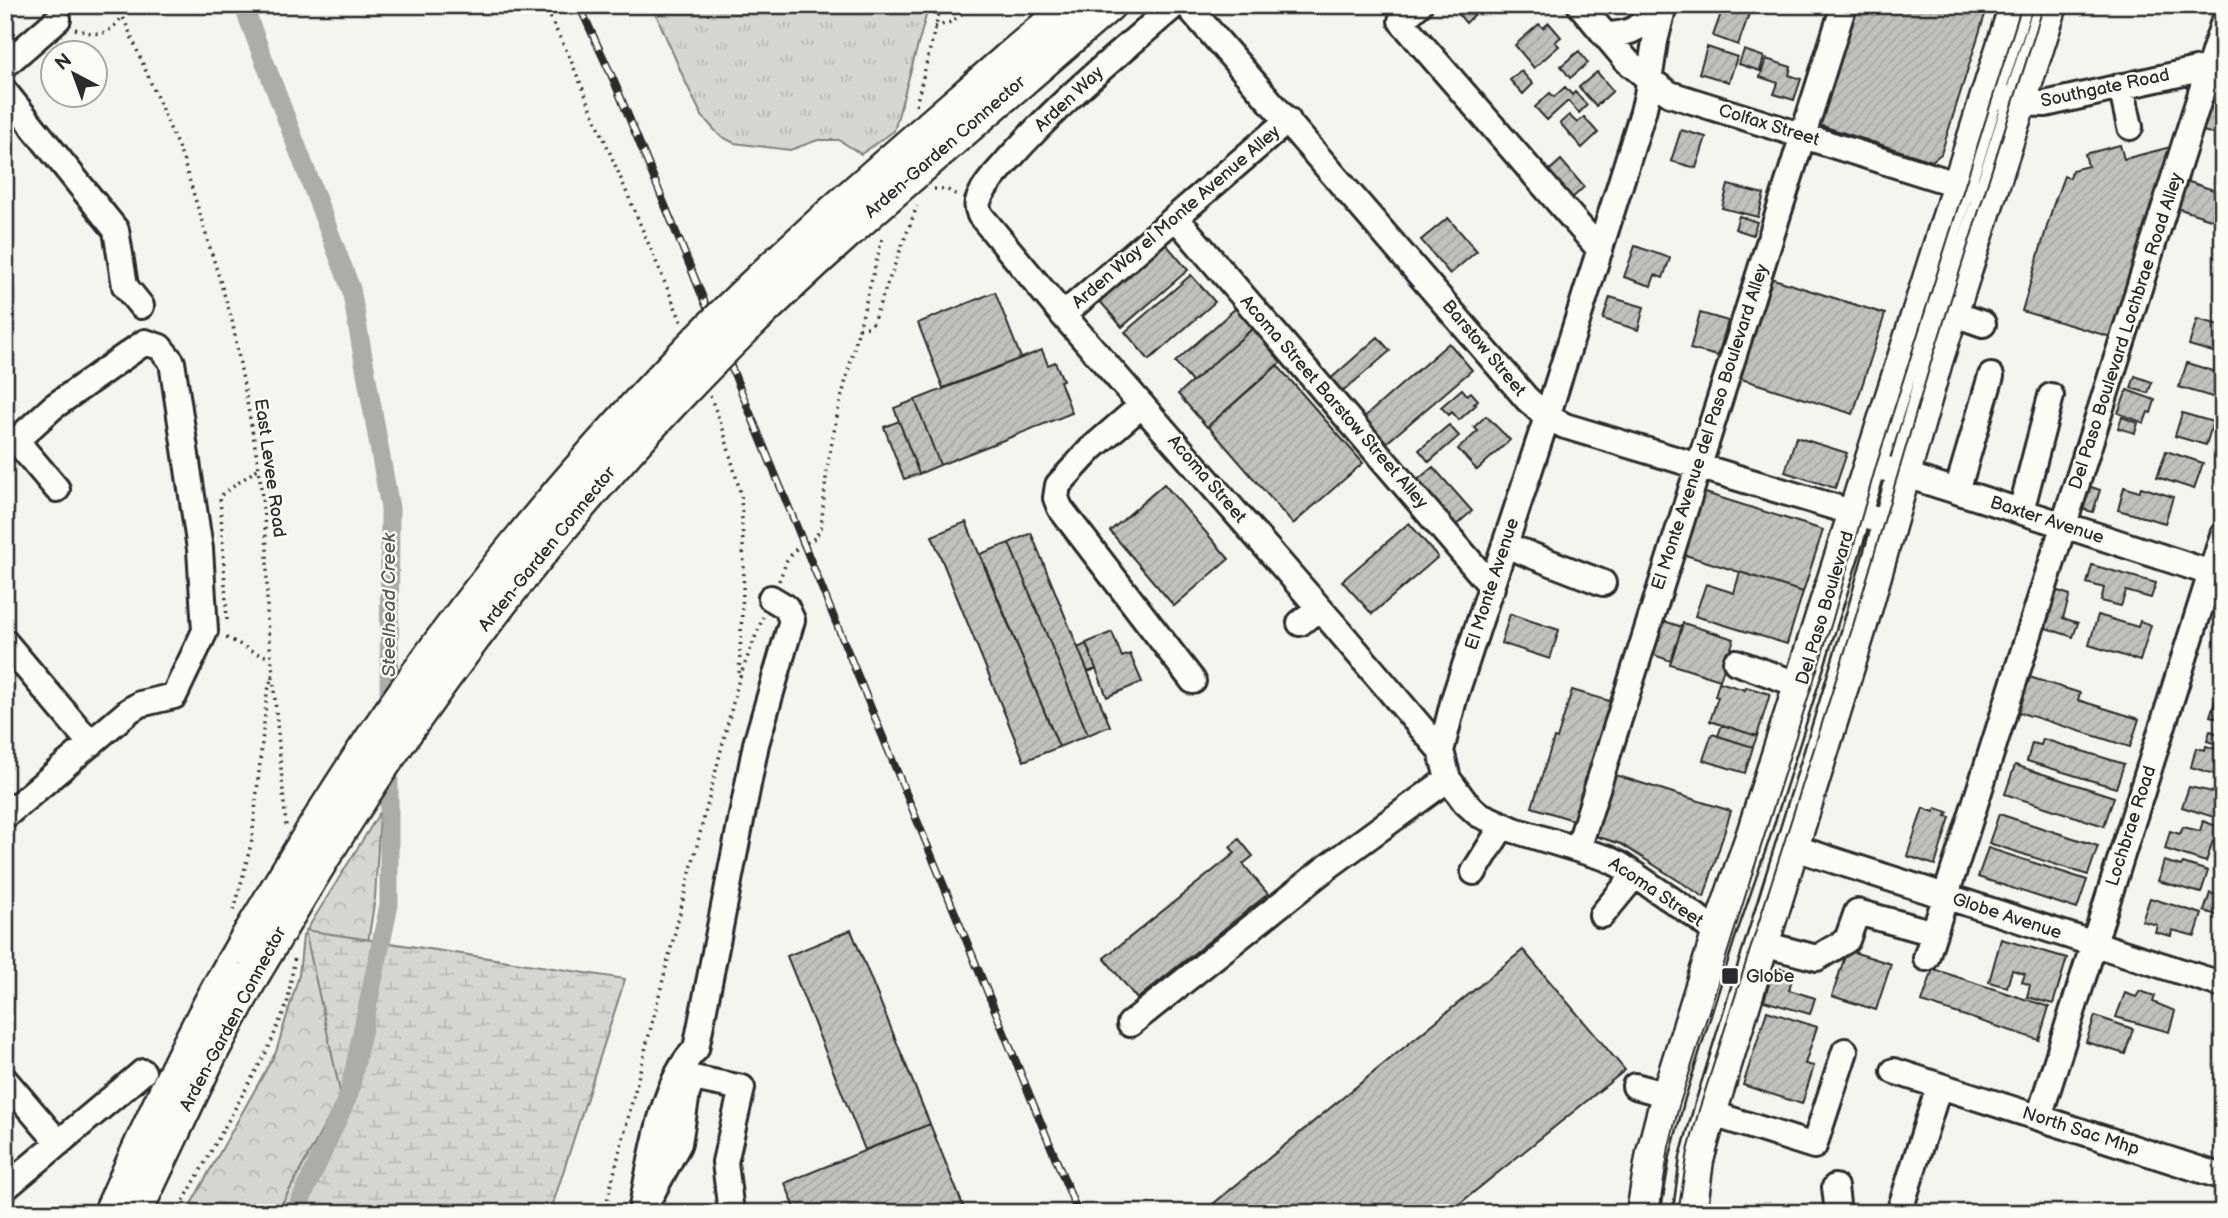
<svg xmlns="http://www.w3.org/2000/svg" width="2228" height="1218" viewBox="0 0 2228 1218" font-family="'Balsamiq Sans',sans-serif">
<defs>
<pattern id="grass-tufts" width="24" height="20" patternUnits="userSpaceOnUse" patternTransform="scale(1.75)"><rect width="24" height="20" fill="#d7d6d2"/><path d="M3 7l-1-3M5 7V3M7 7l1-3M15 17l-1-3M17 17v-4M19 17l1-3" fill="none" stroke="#b9b8b4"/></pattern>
<pattern id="forest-crowns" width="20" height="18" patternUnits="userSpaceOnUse" patternTransform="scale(1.75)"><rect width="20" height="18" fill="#d7d6d2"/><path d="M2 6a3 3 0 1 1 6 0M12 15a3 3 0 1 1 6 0" fill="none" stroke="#b9b8b4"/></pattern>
<pattern id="wetland-marsh" width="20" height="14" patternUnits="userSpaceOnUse" patternTransform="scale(1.75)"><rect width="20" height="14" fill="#d7d6d2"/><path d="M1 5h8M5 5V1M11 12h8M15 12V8" fill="none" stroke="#b9b8b4"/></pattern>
<pattern id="building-hatch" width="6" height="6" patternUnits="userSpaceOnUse" patternTransform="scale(1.75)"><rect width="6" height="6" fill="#c2c1be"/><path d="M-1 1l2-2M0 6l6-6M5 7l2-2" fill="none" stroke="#a7a6a3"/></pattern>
</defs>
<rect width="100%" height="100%" fill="#f5f4ef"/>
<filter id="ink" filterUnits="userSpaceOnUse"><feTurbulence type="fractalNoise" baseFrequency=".0143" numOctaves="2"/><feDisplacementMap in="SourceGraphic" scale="14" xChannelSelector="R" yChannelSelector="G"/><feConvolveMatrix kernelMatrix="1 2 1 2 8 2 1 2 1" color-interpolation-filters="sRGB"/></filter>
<g filter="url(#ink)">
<path fill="url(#grass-tufts)" stroke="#81807e" stroke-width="2" d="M652,5h277l-35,126 -33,23 -22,-14h-21l-28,10 -56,-7 -15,-8 -17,-19 -17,-35z"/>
<path fill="url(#forest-crowns)" stroke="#81807e" stroke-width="2" d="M380,812l-5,86 -24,151 -10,47 -64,117h-91l90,-161 23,-77 4,-39z"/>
<path fill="url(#wetland-marsh)" stroke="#81807e" stroke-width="2" d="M305,930l320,49 -75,234h-273l64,-117z"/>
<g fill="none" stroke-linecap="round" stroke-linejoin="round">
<path stroke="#adaca9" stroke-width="19" d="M243,5l108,284 39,219 -1,205
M295,1213l54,-119 40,-189v-145"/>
</g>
<path fill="url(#building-hatch)" stroke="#2b2b2b" stroke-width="2" d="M1382,5h21l-12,11z
M1455,5h22l3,4 -14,14 -13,-15z
M1724,5h10l16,6 -12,34 -25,-9z
M1850,5h138l-47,149 -9,7 -119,-38z
M1549,23l12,14 -6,5 4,4 -25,22 -19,-23 24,-21 4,4z
M1707,47l30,10 -8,25 -30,-9z
M1744,50l20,7 -4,14 -21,-7z
M1579,51l9,12 -18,15 -9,-12z
M1766,59l25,8 -2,8 12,4 -7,21 -20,-6 4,-11 -18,-6z
M1521,71l12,13 -10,10 -13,-14z
M1597,72l16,19 -17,15 -17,-19z
M1565,87l7,8 3,-3 12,13 -8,8 -11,-12 -21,19 -12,-13 15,-14 4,4z
M2209,101l14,5v31l-23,-7z
M1569,115l8,8 7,-6 14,16 -16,15 -22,-25z
M1681,130l25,7 -10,31 -25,-7z
M2120,145l4,14 47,-12 -60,190 -89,-26 31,-105 11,-30 6,2 2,-8 16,-4 -3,-12z
M1561,160l23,27 -16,15 -24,-27z
M2183,180l40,13v30l-49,-16z
M1728,185l36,9 -6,23 -36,-9z
M1739,216l18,6 -4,13 -18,-6z
M1448,218l29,33 -27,23 -29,-34z
M1165,243l23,27 -66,57 -23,-27z
M1635,246l35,12 -7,20 -8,-3 -4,11 -27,-9z
M1191,275l24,27 -66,58 -24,-28z
M1764,276l121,38 -32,100 -121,-38z
M2222,277h1v26l-5,-2 4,-11 -4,-2z
M995,292l26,66 -78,30 -25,-65z
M1610,297l34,10 -6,23 -35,-11z
M1236,308l17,20 -61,54 -17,-20z
M1700,313l28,8 -10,35 -28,-7z
M2197,319l26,7v29l-34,-10z
M1257,325l29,33 -79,69 -29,-33z
M1378,337l12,14 -50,43 -12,-13z
M1449,343l23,27 -88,75 -22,-26z
M1042,350l6,15 7,-3 8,18 -3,1 12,32 -132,52 -25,-65z
M2187,363l36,11 -1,26 -43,-13z
M1277,365l86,98 -70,61 -85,-98z
M2135,376l17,6 -4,11 -17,-5z
M1462,389l5,6 4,-3 7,8 -4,4 2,1 -17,15 -7,-8 -3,3 -8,-8z
M2127,390l28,10 -4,13 -3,-1 -4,11 -26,-10z
M915,400l25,65 -21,9 -25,-66z
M2182,413l31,9 -7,23 -31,-9z
M1486,416l24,24 -33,30 -19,-21 20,-18 -4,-4z
M2122,417l16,6 -3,10 -17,-5z
M899,421l20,53 -15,5 -20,-52z
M1449,425l10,11 -30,26 -10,-12z
M1796,437l51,16 -12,35 -50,-16z
M2166,451l37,12 -9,26 -37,-12z
M1433,467l39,44 -17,15 -39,-45z
M1164,484l65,75 -55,47 -64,-75z
M2082,484l18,6 -7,22 -18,-5z
M2124,487l15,5 2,-5 32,10 -8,26 -47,-13z
M1699,491l124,39 -20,62 -124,-39z
M966,522l93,225 -35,14 -92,-225z
M1409,523l29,34 -66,57 -30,-33z
M1031,533l79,193 -22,9 -79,-192z
M1009,543l79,192 -29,12 -79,-193z
M2092,565l64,18 -5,15 -25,-7 -5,15 -20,-5 3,-13 -17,-5z
M1740,572l63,20 -16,52 -92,-28 11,-32 28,9z
M2049,588l21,7 -7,23 15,5 -5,14 -27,-9 4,-14 -8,-3z
M1510,614l49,16 -9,29 -49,-16z
M2098,615l40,12 2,-6 11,4 -11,36 -51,-16z
M1661,620l21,7 -11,34 -17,-6 -2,-8z
M1683,623l51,16 -14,41 -50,-16z
M1112,632l10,25 8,-3 12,28 -35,15 -21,-54z
M1086,644l10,25 -8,3 -10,-24z
M2026,676l54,17 -2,7 61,19 -9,28 -115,-36z
M1719,682l26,8 1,-3 24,7 -13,42 -47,-15 8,-24 -3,-1z
M1572,690l41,12 -37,119 -44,-14 22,-69 3,1z
M2217,695l6,2v23l-13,-4z
M1722,725l35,11 -4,11 -35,-11z
M2210,731l13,4v11l-16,-5z
M1712,734l41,13 -8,26 -42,-13z
M2043,739l81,25 -8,24 -89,-27 5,-18 9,2z
M2206,746l13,4 1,-3h3v30l-32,-10 5,-19 9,2z
M2015,765l99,32 -10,29 -99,-32z
M1609,773l122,38 -27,86 -83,-53 -32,-10z
M2189,787l34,7v26l-41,-13z
M1923,808l11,4 2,-4 12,4 -2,4 4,1 -15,48 -28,-9z
M1999,814l99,32 -10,29 -99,-32z
M2203,821l19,7 -4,14 -5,-1 -7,21 -41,-13 5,-18 10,3 3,-7 17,4z
M1239,839l14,17 -10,8 25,30 -131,105 -33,-41 131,-105 -5,-6z
M1988,848l99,32 -10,29 -99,-32z
M2164,861l17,5 2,-3 25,8 -7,22 -43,-12z
M2210,893l13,4v20l-19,-6z
M2150,898l52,16 -7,22 -23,-6 -1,6 -16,-4 2,-7 -15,-4z
M851,930l79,194 -65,26 -78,-194z
M2001,939l66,19 -14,46 -26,-7 3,-12 -8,-3 3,-8 -13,-4 -5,17 -18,-5z
M1523,950l102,120 -177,143h-246z
M1847,950l44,14 -15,46 -44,-14z
M1774,967l12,3 -2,7 8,2 -3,11 26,8 -5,16 -46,-13z
M1933,969l116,38 -10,33 -117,-38z
M2140,991l15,5 -2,6 22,9 -6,21 -53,-15 9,-24 11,4z
M1767,1011l50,16 -12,37 9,2 -12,38 -59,-19z
M2095,1016l38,13 -8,25 -39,-12z
M2223,1055v22l-7,-2z
M930,1124l36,89h-169l-12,-30z"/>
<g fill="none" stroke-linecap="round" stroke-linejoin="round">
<defs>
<path id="minor" d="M1175,5c-58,50 -117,98 -167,155 -10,12 -24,25 -29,39 -3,6 -1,10 1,16l83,100 272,311 106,125
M1187,5l340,394 20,18 18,9 326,98
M1419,5l-18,16 199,229
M1580,5l47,56 23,19 20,14 305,96
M1664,5l-9,36 -8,54 -4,17 -96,305 -93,282 -13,52 7,28 17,23 13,12 36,16 92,28 14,7 77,52 21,18
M1606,35c27,-1 35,-6 47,-30
M5,65l53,-46
M2121,86l9,41
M5,92l111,138 9,56 16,20
M2005,98l14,5 26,1 178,-40
M1176,218l316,369
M1952,313l31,11
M1063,315l225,-195
M1142,405l-51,44 -33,36 -2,13 4,10 133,173
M1871,464l193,61 159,52
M1957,491l34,-115
M2021,511l30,-115
M1505,545l98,38
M1300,623l19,-15
M5,642l86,102
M1736,662l64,23
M5,816l125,-106 10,-6 34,-8 31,-65 -5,-82 -28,-187 -12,-15 -15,-5 -92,65 -34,31 5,12 33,39
M1792,847l431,138
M1578,849l266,-844
M1474,872l29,-47
M1602,915l33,-40
M1763,944l54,14 30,-18 10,-28 77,21
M1926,958l297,-934
M1130,1024l196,-156 122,-89
M1894,1071l329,106
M5,1080l54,63
M1635,1086l33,9
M1710,1113l104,33 31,-95
M2039,1117l184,-582
M1835,1187l3,26
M5,1188l138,-116
M652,1193l27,-50 8,-50 6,-15 49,10 -17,74 6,51
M641,1212c9,-45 21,-132 55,-163l60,-305 36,-124 -6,-13 -15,-9
M1899,1213l40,-127"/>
<path id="major" d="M1008,59l63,-54
M1020,82l89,-77
M110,1213c40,-90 81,-180 131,-265
M135,1213l75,-158 44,-82
M1643,1213l10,-60 15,-58 50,-160 35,-101 263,-829
M1690,1213l7,-53 13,-47 149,-482 77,-270 115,-356"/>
</defs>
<use href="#minor" stroke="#2b2b2b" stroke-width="30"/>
<use href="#major" stroke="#2b2b2b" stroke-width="37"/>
<path stroke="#2b2b2b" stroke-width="3.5" stroke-dasharray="2 5" stroke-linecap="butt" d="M118,5l65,154 49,161 27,148 8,79v75l6,51 -6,21 -15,146 -18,71
M544,5l25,51 113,267
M935,27l16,-5 24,-17
M75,29c24,7 33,8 48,-14
M916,105l25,-100
M934,189h12l13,7
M859,328l10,-1 4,-5 44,-116
M710,396l13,33 18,66 3,75 -5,104
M779,581l8,-21 10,-12 18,-10 6,-10 6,-60 11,-57 45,-176
M227,620l-7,-124 39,-28
M226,638c17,6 27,17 45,19
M273,677l13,149
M177,1213l91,-164 19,-45 8,-48
M604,1213l135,-534 24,-62"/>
<use href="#minor" stroke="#fdfcf7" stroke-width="24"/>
<use href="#major" stroke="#fdfcf7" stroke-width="32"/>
<path stroke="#2b2b2b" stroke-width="2" d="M1659,1213l10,-66 10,-41 153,-484 44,-156 146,-461
M1678,1213l10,-62 11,-41 153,-481 80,-270 112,-354"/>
<defs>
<path id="rail" d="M579,5l35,76 464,1132"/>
</defs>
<use href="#rail" stroke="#2b2b2b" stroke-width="8"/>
<use href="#rail" stroke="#fdfcf7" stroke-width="5" stroke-dasharray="16" stroke-linecap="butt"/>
<defs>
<path id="major-bridge" d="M241,948c53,-88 106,-177 166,-260 80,-113 169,-220 264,-320 105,-111 222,-209 337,-309
M254,973c34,-56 66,-113 102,-167 95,-146 203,-284 323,-411 106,-112 223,-212 341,-313"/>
</defs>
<use href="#major-bridge" stroke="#2b2b2b" stroke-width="37" stroke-linecap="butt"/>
<use href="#major-bridge" stroke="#fdfcf7" stroke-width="32"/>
</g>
</g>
<rect fill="#2b2b2b" stroke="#fdfcf7" stroke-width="2.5" x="1721" y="967" width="18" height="18" rx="3.5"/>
<g text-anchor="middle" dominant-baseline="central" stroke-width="5" stroke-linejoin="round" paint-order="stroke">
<g font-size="18" fill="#2b2b2b" stroke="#fdfcf7">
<text transform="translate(2105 88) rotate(-12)">Southgate Road</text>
<text transform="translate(1069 99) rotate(-43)">Arden Way</text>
<text transform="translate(1769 125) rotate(17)">Colfax Street</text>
<text transform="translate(945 147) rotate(-41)">Arden-Garden Connector</text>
<text transform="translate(1176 217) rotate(-41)">Arden Way el Monte Avenue Alley</text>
<text transform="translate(2126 331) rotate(-72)">Del Paso Boulevard Lochbrae Road Alley</text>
<text transform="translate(1484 348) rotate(50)">Barstow Street</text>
<text transform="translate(1334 402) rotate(49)">Acoma Street Barstow Street Alley</text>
<text transform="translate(1710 427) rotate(-72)">El Monte Avenue del Paso Boulevard Alley</text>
<text transform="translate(270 468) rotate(82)">East Levee Road</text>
<text transform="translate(1207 479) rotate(49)">Acoma Street</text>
<text transform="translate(2047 520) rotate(18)">Baxter Avenue</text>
<text transform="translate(547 549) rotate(-51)">Arden-Garden Connector</text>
<text transform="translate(1492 584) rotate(-72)">El Monte Avenue</text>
<text transform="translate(1825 608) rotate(-73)">Del Paso Boulevard</text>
<text transform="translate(2131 826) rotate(-72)">Lochbrae Road</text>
<text transform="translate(1656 892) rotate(34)">Acoma Street</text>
<text transform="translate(2007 916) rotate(18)">Globe Avenue</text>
<text transform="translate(233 1019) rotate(-62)">Arden-Garden Connector</text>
<text transform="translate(2081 1131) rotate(18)">North Sac Mhp</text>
</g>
<g font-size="18" fill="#2b2b2b" stroke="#fdfcf7" text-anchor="start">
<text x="1746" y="976">Globe</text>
</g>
<g font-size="19" font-style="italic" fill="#585857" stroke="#fdfcf7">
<text transform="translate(389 605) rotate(-90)">Steelhead Creek</text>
</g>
</g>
<rect width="2228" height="1218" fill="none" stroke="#fdfcf7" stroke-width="28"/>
<rect x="14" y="14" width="2200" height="1190" fill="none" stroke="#2b2b2b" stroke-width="2.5" filter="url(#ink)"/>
<g transform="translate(74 74) rotate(319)"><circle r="33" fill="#fdfcf7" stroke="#a9a8a5" stroke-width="2"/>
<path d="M0-5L12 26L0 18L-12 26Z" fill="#2b2b2b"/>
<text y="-10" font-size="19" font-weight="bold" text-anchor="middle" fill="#2b2b2b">N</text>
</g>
</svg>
